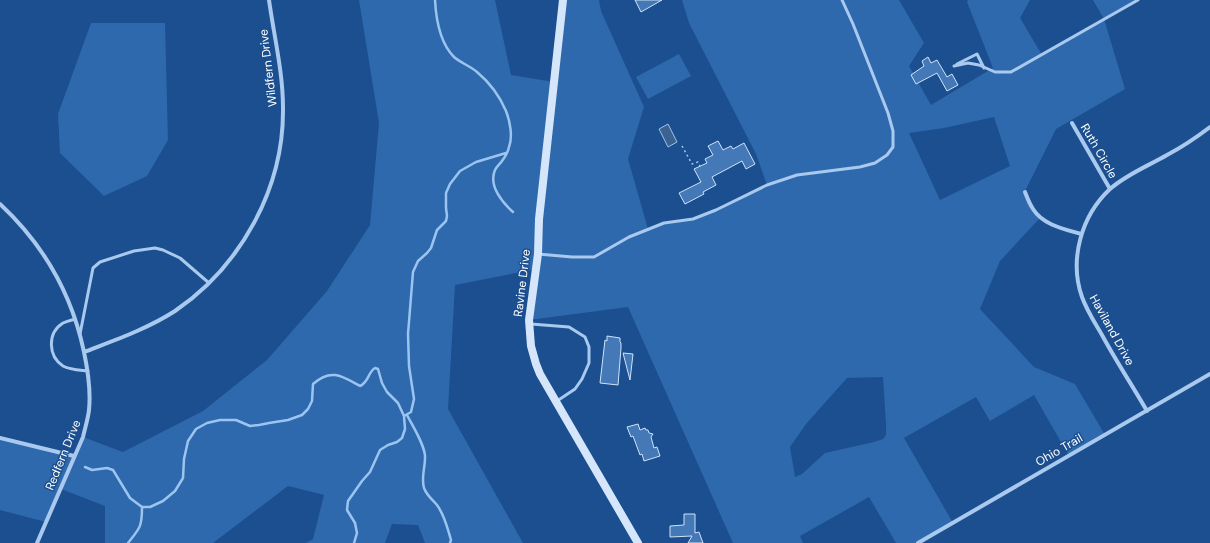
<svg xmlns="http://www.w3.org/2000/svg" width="1210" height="543" viewBox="0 0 1210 543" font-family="'DM Sans',sans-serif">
<rect width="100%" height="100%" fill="#1b4f8f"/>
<path fill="#2e69ad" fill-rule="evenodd" d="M359,0h136l16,75 43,7 9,-82h36l2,11 43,96 -16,52 20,70 16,-6 29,-4 74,-34 -11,-31 -67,-131 -7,-23h217l25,43 -15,23 22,39 62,-37 -26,-66 1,-2h62l-10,18 22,37 62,-36 -11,-19h45l-34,19 21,70 -69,40 -31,62 15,27 -40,43 -20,48 54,58 41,17 30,51 -36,21 -35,-61 -44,26 -14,-24 -72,41 49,85 -35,20h-22l-27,-46 -69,39 3,7h-70l-105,-236 -99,13 7,-51 -81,16 -7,124 75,134h-98l-7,-18 -26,-1 -7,19h-79l7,-4 11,-44 -36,-9 -75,57h-108v-37l-44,-17 -15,33 -46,-12v-72l74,18 9,-19 40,15 80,-41 64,-51 60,-69 43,-66 9,-102zM994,117l16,49 -70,34 -31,-67 35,-5zM883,377l3,47v11l-3,4 -9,3 -49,11 -23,21 -7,3 -5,-30 16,-23 41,-46z
M91,23h74l3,117 -21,36 -43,20 -44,-43 -2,-39z
M679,54l12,22 -43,23 -12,-22z"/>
<path fill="#3c6290" stroke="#9cc4f0" d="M668,124l9,18 -9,5 -9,-18z"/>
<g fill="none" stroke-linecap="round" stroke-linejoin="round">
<path stroke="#9cc4f0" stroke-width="2.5" d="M435,0c1,19 5,43 19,57 7,6 16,9 23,15 12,10 23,25 29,39 4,10 7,26 3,36 -1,5 -4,10 -7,14 -2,3 -6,6 -7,9 -7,16 8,33 18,42
M407,415c5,10 19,32 18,43 0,10 -4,20 -1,30 3,8 9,12 13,17 8,11 10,22 14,35l-1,3
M85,467l7,3 15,-2 6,2 17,28 12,9h8l13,-6 12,-10 8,-13 1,-19 4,-18 8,-12 11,-6 13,-3h16l14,6 9,-1 10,-2 19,-3 14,-5 6,-6 4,-8 1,-17c18,-16 29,-8 47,2 9,-4 8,-14 15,-18l3,1 4,14 5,9 11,11 6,13
M128,543c12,-15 14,-16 14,-36
M354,543l3,-10 -2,-10 -8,-13 1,-9 14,-20 8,-9 10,-22 8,-5 9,-3 5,-4 3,-9 -1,-13 7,-4 3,-13 -5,-33 -1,-32 5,-62 5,-11 9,-8 4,-5 6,-18 9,-9 1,-5 -1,-8v-15l4,-9 10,-13 16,-9 30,-9"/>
</g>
<path fill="#4478b7" stroke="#cfe3fa" d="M635,0h27l-21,12z
M928,57l3,6 6,-3 10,17 5,-3 6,11 -11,6 -10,-18 -21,11 -5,-9 13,-9 -2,-5z
M718,141l5,9 8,-4 2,3 11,-6 11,21 -9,5 -4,-8 -30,16 4,8 -13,7 1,2 -19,10 -6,-11 22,-11 -7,-13 13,-6 -2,-4 8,-4 -5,-9z
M607,336l13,2v4l1,1v5l-3,37 -18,-2 5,-43 2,1z
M623,353l10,1 -3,26z
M638,424l2,6 5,-2 1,2h2l1,3 4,1 -2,3 3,11 3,-1 3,9 -16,5 -2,-7 -2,1 -7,-19 -2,1 -4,-10z
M684,514h11v19l4,-1 4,11h-15l4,-7 -22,1v-11l14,-1z"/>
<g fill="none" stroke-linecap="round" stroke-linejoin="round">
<path stroke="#a9c9ee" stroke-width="1.5" stroke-dasharray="2 3" stroke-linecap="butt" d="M682,146l10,18 6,-2 2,4"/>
<path stroke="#a9c9ee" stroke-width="3" d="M957,64l20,-10 7,14
M954,66l14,-3 11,2 16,7h16l127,-72
M538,254l34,3h22l35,-20 35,-14 29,-4 23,-9 51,-25 30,-10 63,-8 15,-4 12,-8 6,-8v-16l-5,-18 -35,-89 -11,-24
M75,319c-3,1 -8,2 -12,4 -16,10 -15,33 0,43 7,4 16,4 25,5
M531,324l38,3 16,10 4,10v16l-7,16 -7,10 -18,12
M80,334l13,-66 7,-6 34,-11 21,-3 8,2 17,8 29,25"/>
<path stroke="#a9c9ee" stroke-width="4" d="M1072,123l38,66
M1025,192c2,5 4,11 8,17 10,16 31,20 48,25
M0,204c43,40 72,91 84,148 4,19 7,39 5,58 -1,9 -4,18 -6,27l-46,106
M84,352c31,-12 63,-23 91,-41 66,-45 109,-123 108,-203 0,-36 -9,-72 -14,-108
M1147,411c-15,-26 -31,-50 -45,-76 -7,-12 -15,-24 -20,-38 -13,-37 -1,-81 28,-108 17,-15 38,-23 57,-34 15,-8 30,-18 43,-28
M0,438l74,18
M918,543l292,-169"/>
<path stroke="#d6e6fa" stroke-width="8" d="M563,0l-24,219 -1,35 -9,66 2,26 5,18 4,10 98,169"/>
</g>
<g text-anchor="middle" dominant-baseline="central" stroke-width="3" stroke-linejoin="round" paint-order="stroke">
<g font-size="12" fill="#fff" stroke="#1b4f8f">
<text transform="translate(268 68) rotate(-97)">Wildfern Drive</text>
<text transform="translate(1099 151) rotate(60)">Ruth Circle</text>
<text transform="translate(522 283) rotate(-83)">Ravine Drive</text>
<text transform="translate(1112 330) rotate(61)">Haviland Drive</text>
<text transform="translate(1059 450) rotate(-30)">Ohio Trail</text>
<text transform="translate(63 455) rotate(-68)">Redfern Drive</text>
</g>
</g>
</svg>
